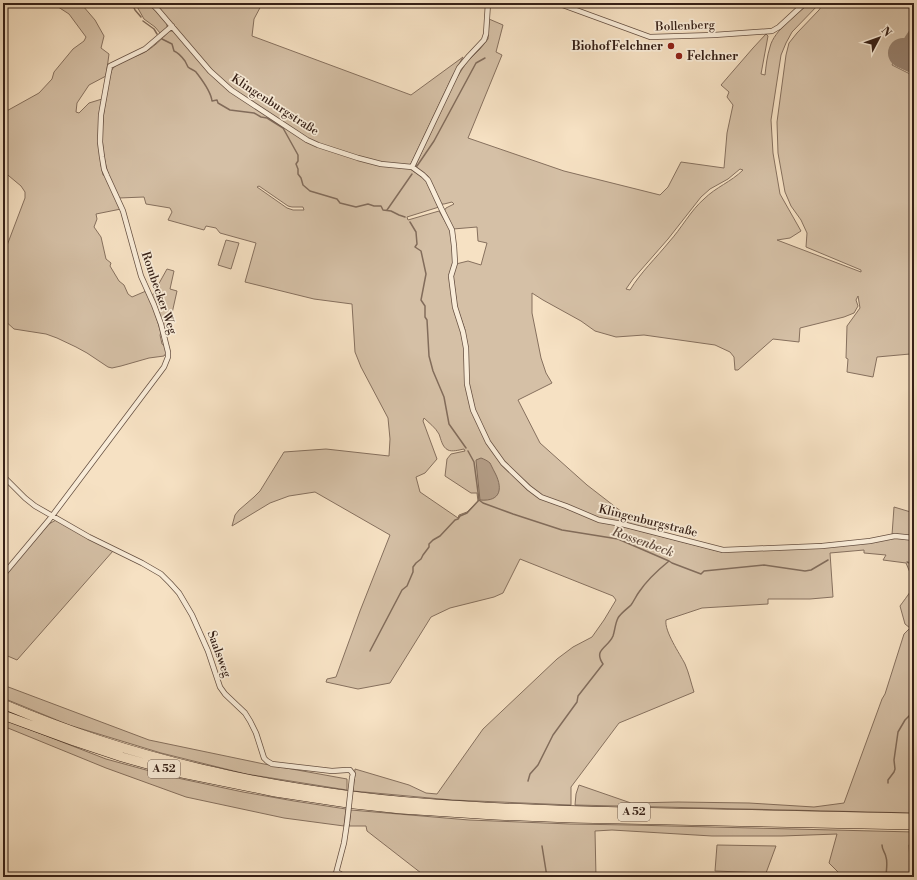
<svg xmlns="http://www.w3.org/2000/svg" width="917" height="880" viewBox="0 0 917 880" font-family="'Libre Bodoni',serif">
<rect width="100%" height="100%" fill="#f6e1c3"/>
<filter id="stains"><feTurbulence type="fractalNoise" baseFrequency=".005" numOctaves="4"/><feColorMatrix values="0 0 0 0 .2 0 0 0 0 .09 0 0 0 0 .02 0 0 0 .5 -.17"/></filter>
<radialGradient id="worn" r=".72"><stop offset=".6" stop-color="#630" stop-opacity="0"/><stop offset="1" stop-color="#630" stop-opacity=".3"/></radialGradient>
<path fill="#d5c0a6" stroke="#86705e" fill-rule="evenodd" d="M52,3h30l1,3 12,14 9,16 -3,12 8,6 -3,22 -17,9 -12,18 -1,9 3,1 10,-10 13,-4v63l-1,3 2,10 2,1 16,33 -25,5 1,5 -3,8 7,10 5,22 5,4 -1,3 9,15 5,4 4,9 4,3 14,-6 7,15 8,27 -1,2 2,9 3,2 1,7 -2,3 -15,2 -28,8 -9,2 -4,-1 -21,-14 -11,-6 -19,-9 -11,-4 -32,-5 -11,-10v-63l22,-58v-6l-4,-6 -18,-15v-58l36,-20 13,-14 2,-7 19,-23 11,-8 2,-4 -17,-23z
M135,3h12l6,5 14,16v5l-7,4 -5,-6 -11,-8z
M154,3h107l1,1 -8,15 -2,17 159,59 52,-38 -11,20 -43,91 16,11 14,28 -32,10 1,3 31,-9 11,19 3,17v16l-3,12 12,57 3,-2 -8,-23 -4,-31 3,-12 12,-3 13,4 6,-22 -9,-2 -1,-14 -24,2 -9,-18 2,-3 8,-4 -2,-2 -8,2h-3l-13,-28 -11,-7 -1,-5 40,-85 10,-16 14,-14 8,-10 1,-20 14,6 -7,27 6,3 -34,83 96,33 96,24 8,-8 13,-25 43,6 3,-35 6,-28 -6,-8 2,-5 -8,-7 32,-37 13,-14 2,2 -7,38 4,1c1,-9 2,-19 5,-28 4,-17 27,-32 39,-44h11l-28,29 -6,11 -5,12 -10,65 2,33 7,41 21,37 -11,7 -13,2 84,32v-2l-55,-23 1,-14 -6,-13 -10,-14 -6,-14 -7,-39 -1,-31 9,-67 3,-12 8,-10 22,-23 5,-7h90v24l-8,10 -14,28 22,11v279l-4,-1 -33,3 -4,20 -26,-5 1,-13 -2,-1 1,-32 13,-18 -2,-12 -2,4 2,6 -4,7 -10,4 -44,11 -1,14 -26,-3 -35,31h-3l-1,-13 -4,-5 -15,-7 -71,-10 -28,2 -21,-6 -14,-10 -38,-21 -11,-7v20l9,45 5,15 6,10 -34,17 22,43 47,42 44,34 31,12 -2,2 -60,-15 -35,-10 56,18 101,26 173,-14 13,1 6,1v273l-339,-8 1,-11 3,-9 52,18 47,-1 71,1 65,4 30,-4 38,-104 3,-5 19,-60 6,-6 -5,-4 -5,-18c16,-22 16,-19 6,-43l-23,-3 3,-5 -22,-2v-3l-34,3 3,44 -23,2h-42v5l-66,4 -36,12c-2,11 14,34 19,44 4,9 6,19 9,28l-75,31 -48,64v18l-119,-5 -99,-9 2,-22 54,16 17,8 11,1 46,-65 74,-70 16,-12 19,-10 12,-17 12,-20 -3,-4 -93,-37 -17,34 -9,4 -44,11 -19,9 -41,66 -32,6 -32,-7 1,-3 9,-2 24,-66 30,-76 -75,-43 -26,4 -19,7 -38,23 3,-11 4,-5 15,-13 6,-6 24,-39 42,-3 63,7 1,-17 -2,-21 -27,-51 -6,-15 -3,-48 -38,-5 -69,-17 11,-39 -36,-10 -4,-5 -10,-2 -2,4 -36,-10 4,-8 -2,-4 -24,-4 -2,-7 -25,1c-3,-8 -9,-16 -11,-25 -9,-28 -6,-53 -1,-81 1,-7 2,-18 6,-24 7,-7 22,-11 30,-15 10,-5 19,-14 26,-22h5l10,12 4,-1zM740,169l3,1c-12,12 -27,17 -39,29 -13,11 -23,30 -35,43 -13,16 -28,30 -39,48l-4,-1 7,-10 35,-40 33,-42 9,-8 18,-10zM259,186l29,20 4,1h11l1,3h-11l-6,-2 -30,-21zM424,418c5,5 11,9 15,16 2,5 3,13 9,16 4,2 11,0 16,-1l1,2 -14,3 -4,5 -2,17 26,17h6l1,8 -11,11 -8,3 -1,3 -38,-26 -4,-15 9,-4 12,-14 -14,-38z
M226,240l13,3 -8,26 -13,-4z
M167,269l7,2 -4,18 7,2 -9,40h-3l-13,-35z
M894,507l20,6v24l-22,-2z
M56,520l57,31 -96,109 -14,-6v-77l46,-53z
M3,685l146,55 115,24 83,15v11l-101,-16 -85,-21 -92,-28 -66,-27z
M3,719l103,40 62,17 75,16 51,9 52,8 -2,17 -60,-8 -98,-21 -80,-29 -103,-42z
M351,810l118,10 101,4 61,1 283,7v7l-5,6 2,32h-68l-14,-14 8,-29 -55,2h-70l-100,-6 -17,1 1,46h-171l-4,-4 -54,-42 -1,-5h-17z
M717,845l59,1 -10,27 -51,-2z"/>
<path fill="#b59f89" stroke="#826c5b" d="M481,458c3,1 7,3 9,5 1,2 3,6 4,8 9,16 8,31 -14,29l-3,-29 -1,-11z"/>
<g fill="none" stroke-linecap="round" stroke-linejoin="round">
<path stroke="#826c5b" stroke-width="1.5" d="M132,3l3,7 6,7
M143,21l11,8 3,5
M162,39l10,5 2,7c5,2 8,6 11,10 1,2 2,4 3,6 2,2 6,3 8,5 6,8 15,19 16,29l5,-1 1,3 12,7 24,3 7,4 6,1 16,10 15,27v6l-2,3 2,5v5l3,4 2,7 7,6 27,8 3,4 16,4 12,-3 6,2h7l2,4 8,1 8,4 6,2
M417,166l17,-25 42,-78 9,-5
M387,210l25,-36
M410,222l6,10 1,12 -2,3 6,4 5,23 -5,26 4,6v11l2,3 2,36 4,15 11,26 5,27 17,24
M468,451l6,11 5,38 4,3 30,11 49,16 56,9 51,22 3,2 29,11 3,-3 60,-6 41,6 6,-1 17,-10
M907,562l7,3
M370,651l32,-61 5,-4 6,-14v-5l3,-4 5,-4 2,-4 6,-8v-3l4,-4 7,-4 15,-16 3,-1 2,-3 7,-3 12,-13
M528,781l2,-7 8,-9 15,-30 24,-33 1,-6 25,-32c-10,-15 5,-16 10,-28 2,-6 2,-12 5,-18 3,-5 9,-9 13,-13 3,-4 5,-9 8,-13 8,-12 19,-22 30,-31
M888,783v-3l6,-8 1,-3 -1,-9 4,-28 7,-12 9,-9
M882,845c0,5 3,7 4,12 2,6 0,14 0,20
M542,846l5,31"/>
<path stroke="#96806d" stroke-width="12" d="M903,53l7,-13 4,-6"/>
<path stroke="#96806d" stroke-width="30" d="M903,53l11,5"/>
<defs>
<path id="minor" d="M151,3l7,7 52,61 21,19 76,50 11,5 40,13 23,6 31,3 11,8 5,5 13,28 11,22 2,16 1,17 -4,13 4,31 8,25 3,16 1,36 6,26 15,32 15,21 26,25 12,9 25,9 33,14 23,4 101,26 99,-4 48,-5 25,-5 19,2
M557,3l93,34 64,-2 58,-4 7,-4 26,-24
M412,167l47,-99 10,-12 15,-16 2,-6 2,-31
M3,476l22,22 10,8 54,31 53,26 19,11 9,9 9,10 13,22 16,36 12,36 5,7 20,19 5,8 6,12 8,25 3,3 5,3 60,7 14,-1h4l3,4 -1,4
M3,575l46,-55 115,-153 4,-10v-5l-7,-28 -7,-19 -13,-29 -18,-65 -16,-35 -3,-7 -2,-12 -2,-15 1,-27 7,-39 2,-10 35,-17 27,-23
M337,872l8,5
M335,877l9,-34 3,-20"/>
<path id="motorway" d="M3,704c68,29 140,52 212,68 45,11 92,18 137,24 39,5 78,8 116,10 53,3 105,5 158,6 96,2 192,4 288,6
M3,715l71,26 48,16 50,14 103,21 79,12 47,5 93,6 76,3 344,7"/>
</defs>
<use href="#minor" stroke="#665042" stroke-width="6"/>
<use href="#motorway" stroke="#362017" stroke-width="10"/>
<use href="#minor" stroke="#f9ecd8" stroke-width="4.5"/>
<use href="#motorway" stroke="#f6e1c3" stroke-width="9"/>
<defs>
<path id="minor-bridge" d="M347,823l5,-45"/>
</defs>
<use href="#minor-bridge" stroke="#665042" stroke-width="6" stroke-linecap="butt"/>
<use href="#minor-bridge" stroke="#f9ecd8" stroke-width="4.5"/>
</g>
<g fill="#8f2418" stroke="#f9ecd8" stroke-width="1.5">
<circle cx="671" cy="46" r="4"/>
<circle cx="679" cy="56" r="4"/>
</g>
<g text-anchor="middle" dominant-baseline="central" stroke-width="3.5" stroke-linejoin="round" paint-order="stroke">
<g fill="#f9ecd8" stroke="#705d51" stroke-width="1">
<rect x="148" y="760" width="32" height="18" rx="3"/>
<rect x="618" y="803" width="32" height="18" rx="3"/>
</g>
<g font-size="11" font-weight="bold" fill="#362017">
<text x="164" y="769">A 52</text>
<text x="634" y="812">A 52</text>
</g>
<g font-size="12" fill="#362017" stroke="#f9ecd8">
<text transform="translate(685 26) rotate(-2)">Bollenberg</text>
<text transform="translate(275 105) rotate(33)">Klingenburgstraße</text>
<text transform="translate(159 293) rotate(71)">Rombecker Weg</text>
<text transform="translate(648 521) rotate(14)">Klingenburgstraße</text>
<text transform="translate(219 654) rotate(70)">Saalsweg</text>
</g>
<g font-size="12" font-weight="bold" fill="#362017" stroke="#f9ecd8" text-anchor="end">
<text x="663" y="46">Biohof Felchner</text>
<text x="687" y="56" text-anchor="start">Felchner</text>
</g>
<g font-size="13" font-style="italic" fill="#624c3f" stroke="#f9ecd8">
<text transform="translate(643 542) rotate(20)">Rossenbeck</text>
</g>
</g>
<rect width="917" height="880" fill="none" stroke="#f6e1c3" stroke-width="16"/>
<rect x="4" y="4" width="909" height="872" fill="none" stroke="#362017" stroke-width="2"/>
<rect x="8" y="8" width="901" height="864" fill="none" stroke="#362017"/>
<g transform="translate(879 38) rotate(49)" stroke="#f9ecd8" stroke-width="3" paint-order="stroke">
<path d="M0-3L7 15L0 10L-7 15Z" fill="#362017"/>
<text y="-6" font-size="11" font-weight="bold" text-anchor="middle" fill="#362017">N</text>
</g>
<rect width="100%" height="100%" filter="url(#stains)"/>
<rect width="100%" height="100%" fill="url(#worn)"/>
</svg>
